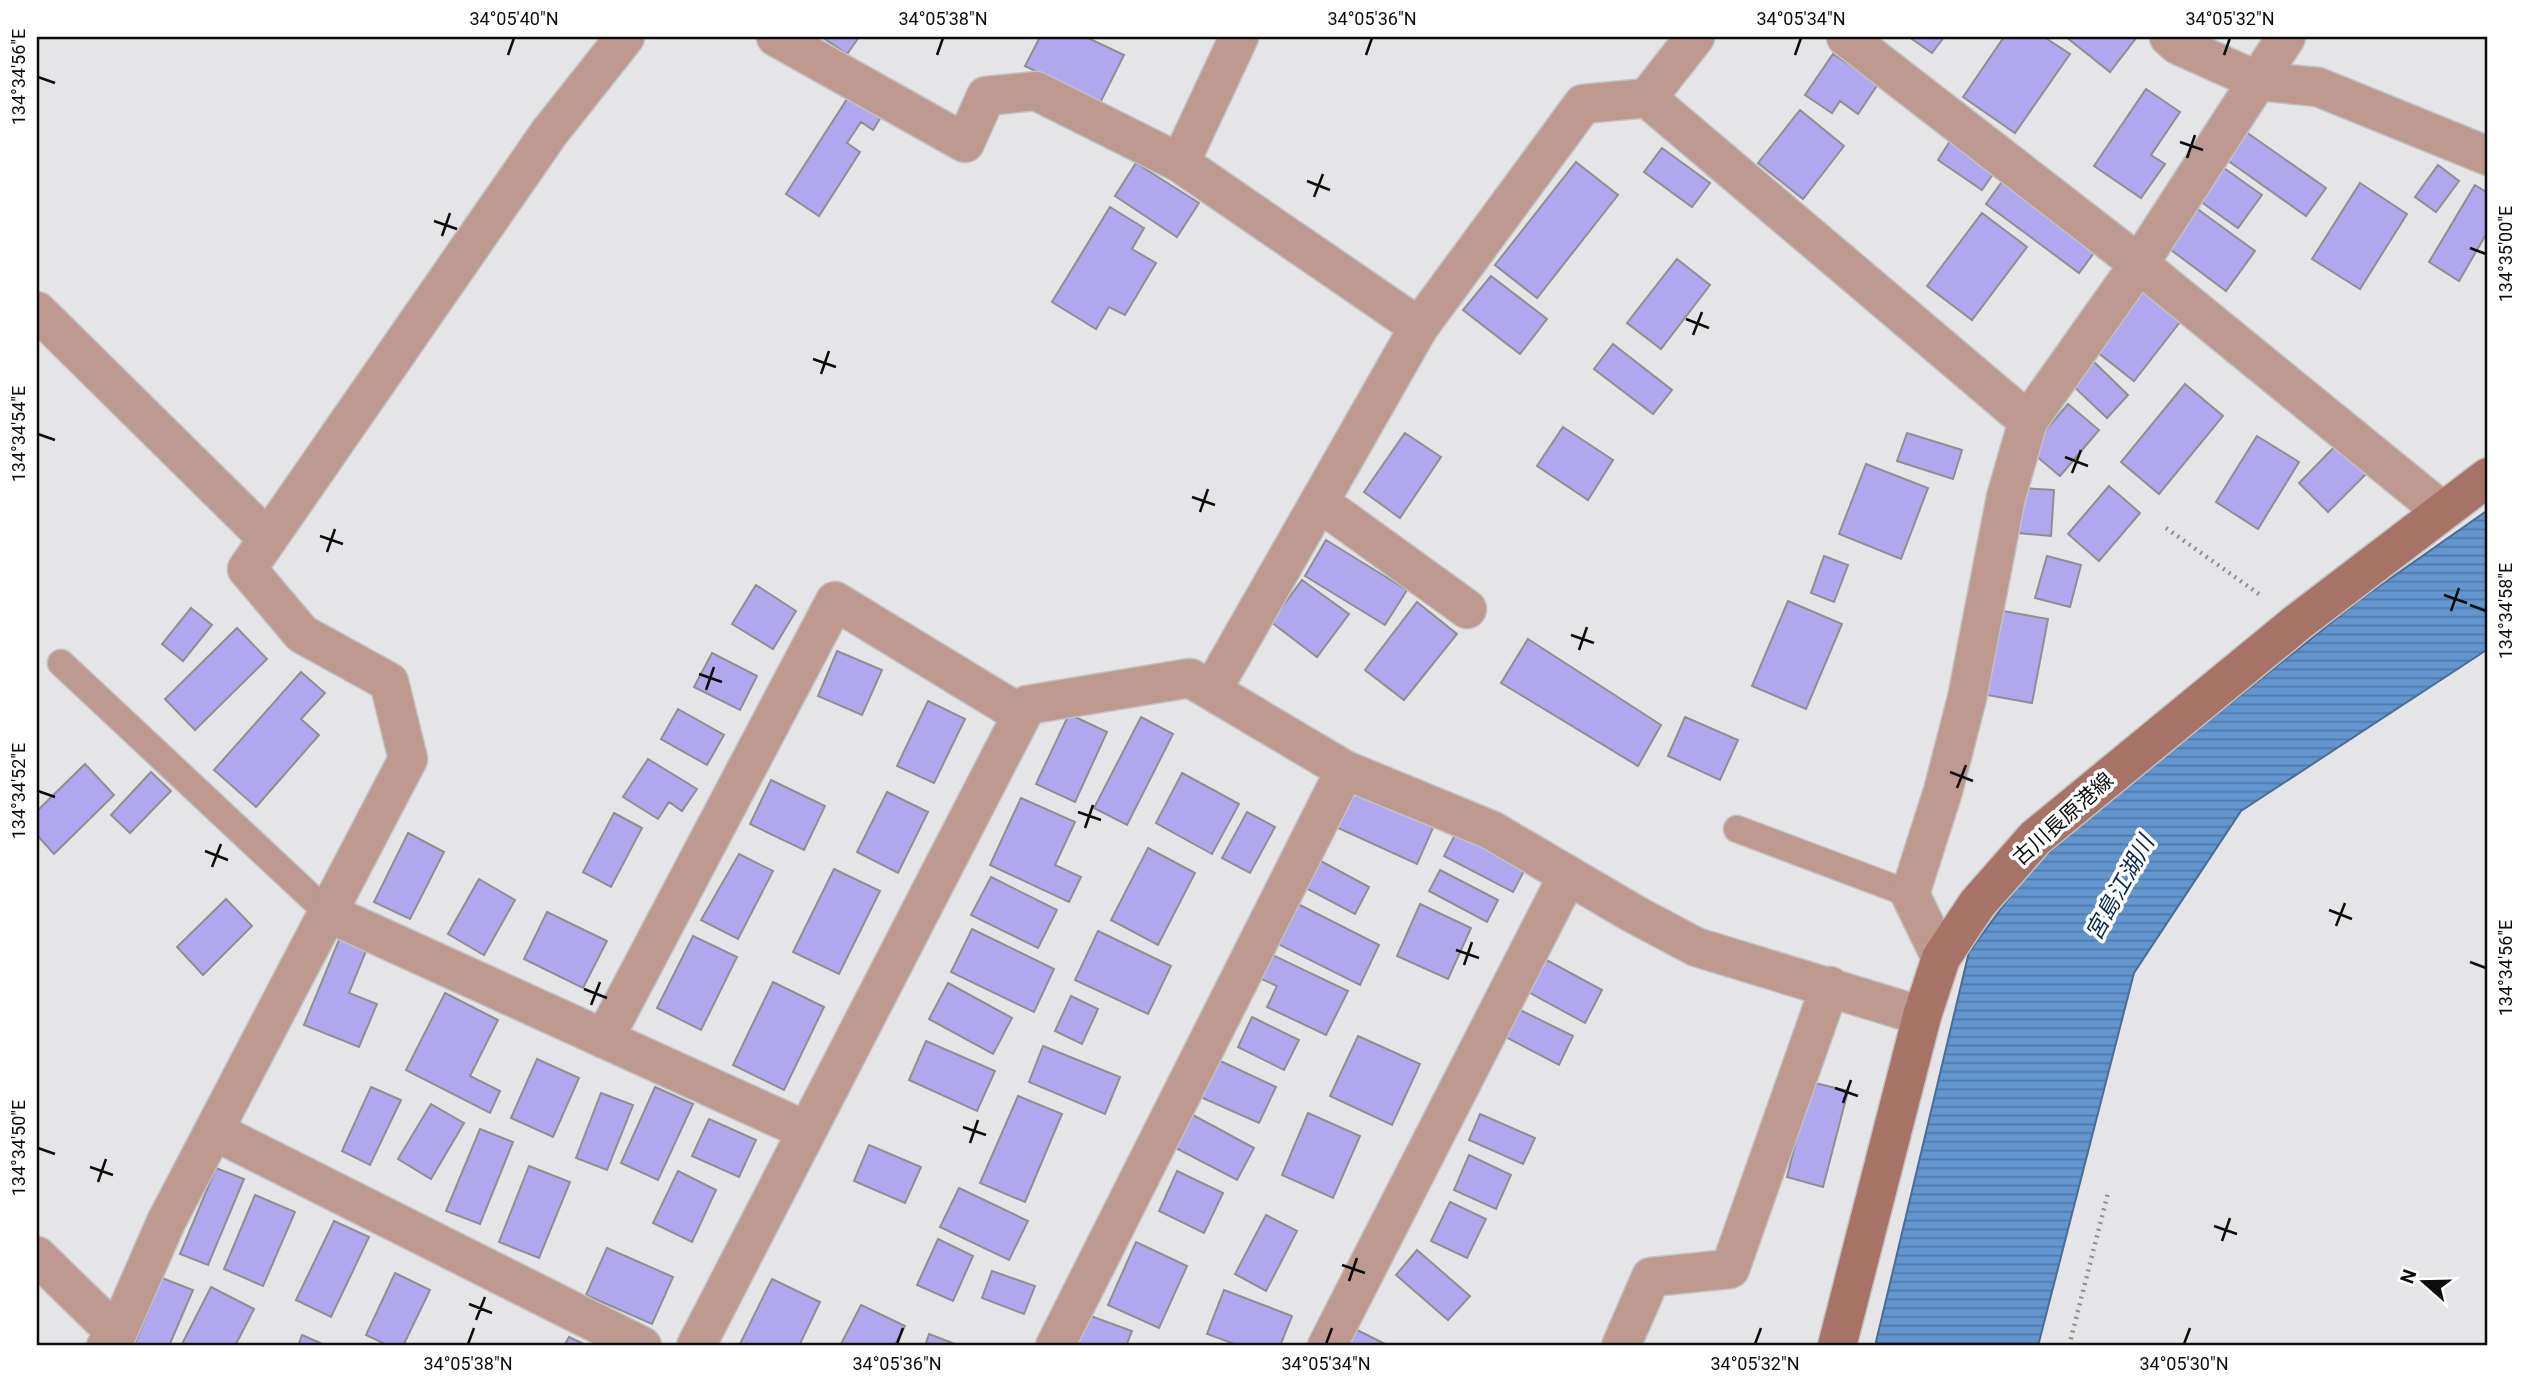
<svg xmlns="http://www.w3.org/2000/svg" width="2525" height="1383" viewBox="0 0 2525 1383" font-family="Roboto,'Noto Sans JP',sans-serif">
<defs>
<pattern id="water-rules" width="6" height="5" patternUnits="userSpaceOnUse" patternTransform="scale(1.75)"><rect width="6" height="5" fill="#6396cf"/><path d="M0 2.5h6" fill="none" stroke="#5079a6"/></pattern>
</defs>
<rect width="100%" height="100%" fill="#e5e5e7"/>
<path fill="url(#water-rules)" stroke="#496d94" stroke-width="2" d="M2488,510v139l-247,162 -107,162 -96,373h-163l94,-394 63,-85 85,-73 244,-195z"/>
<path fill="#b1a7ef" stroke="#8f8f91" stroke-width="2" d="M822,37h37l-12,17z
M1040,37h46l38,18 -24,48 -75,-37z
M1909,37h35l-12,16z
M2004,37h40l26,17 -55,79 -52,-36z
M2066,37h68l2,1 -26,34z
M1833,54l45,30 -20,30 -18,-13 -8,12 -27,-18z
M2146,89l34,23 -29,43 14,9 -24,34 -47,-32z
M849,96l32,21 -8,13 -12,-8 -14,21 13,9 -41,64 -33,-22z
M1800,110l44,36 -41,53 -45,-36z
M2239,127l87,61 -20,28 -86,-61z
M1954,135l45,30 -17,25 -44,-30z
M1662,148l48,35 -18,24 -48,-35z
M2214,161l48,34 -24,33 -48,-34z
M1576,162l42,33 -81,103 -42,-33z
M1136,163l63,40 -22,34 -62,-41z
M2438,165l21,16 -23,31 -21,-15z
M2009,172l93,70 -23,31 -93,-69z
M2360,183l47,31 -47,75 -48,-30z
M2475,185l13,8v38l-29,50 -30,-19z
M2192,205l63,46 -29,40 -63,-47z
M1110,207l34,21 -12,21 24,14 -31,52 -16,-8 -13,22 -44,-27z
M1982,213l45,34 -55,73 -45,-34z
M1677,259l33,26 -49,64 -34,-26z
M1491,276l56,43 -27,35 -57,-44z
M2145,280l42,33 -53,68 -42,-33z
M1613,344l59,46 -19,24 -59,-45z
M2091,359l37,36 -21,23 -38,-36z
M2185,384l38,32 -64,78 -38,-32z
M2068,404l31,26 -39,46 -31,-26z
M1563,427l50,33 -25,40 -51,-34z
M1405,433l36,24 -41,61 -36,-26z
M1907,433l55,17 -9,29 -56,-18z
M2257,436l42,26 -41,67 -42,-27z
M2345,436l30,29 -47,47 -29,-29z
M1866,464l62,24 -27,71 -62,-25z
M2109,486l31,27 -41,48 -31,-27z
M2021,488l33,2 -3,46 -33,-3z
M1326,540l81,50 -22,35 -80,-49z
M1824,556l24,9 -14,37 -23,-9z
M2047,556l34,9 -11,42 -35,-9z
M1302,580l47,34 -32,43 -46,-35z
M756,585l40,26 -23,38 -41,-25z
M1788,601l54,23 -36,85 -54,-23z
M1417,602l40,32 -53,66 -39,-30z
M191,608l21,17 -29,36 -21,-17z
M2003,611l45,8 -16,84 -45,-8z
M237,628l30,31 -72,71 -30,-31z
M1528,639l133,86 -23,41 -137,-83z
M837,651l45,19 -20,45 -44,-19z
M712,653l45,23 -17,34 -46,-23z
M301,672l24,21 -24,26 18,16 -63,72 -42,-37z
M928,701l37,18 -31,64 -37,-17z
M678,709l46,26 -17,30 -46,-26z
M1069,714l38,18 -32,70 -39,-18z
M1141,717l32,17 -46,91 -33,-17z
M1685,717l53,23 -18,40 -52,-24z
M648,759l49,30 -15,22 -13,-9 -11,17 -35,-22z
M85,764l29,31 -60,59 -17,-19v-24z
M151,772l20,19 -41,42 -19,-18z
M1182,773l57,31 -27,50 -56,-31z
M771,780l54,26 -21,44 -54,-26z
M1356,785l80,36 -19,43 -81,-37z
M887,792l41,20 -30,61 -41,-21z
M1021,798l54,24 -20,43 26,12 -12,25 -79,-37z
M1247,812l28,15 -25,46 -28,-15z
M614,813l28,15 -31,59 -28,-15z
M1457,831l69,36 -13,25 -69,-36z
M408,833l36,19 -34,67 -36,-17z
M1148,848l47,25 -37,72 -47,-25z
M739,854l34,17 -35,68 -37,-19z
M1317,859l52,28 -14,27 -53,-28z
M834,869l46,22 -41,83 -46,-22z
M1440,870l58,30 -11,22 -58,-31z
M991,877l66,33 -19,38 -67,-33z
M479,879l36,21 -31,55 -36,-21z
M226,899l26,27 -49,49 -26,-28z
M1288,899l91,46 -19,40 -92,-46z
M1420,904l51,24 -23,51 -51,-23z
M547,912l60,29 -24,47 -59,-29z
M972,929l82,40 -20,43 -83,-40z
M1098,931l73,35 -23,48 -73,-34z
M341,935l27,11 -19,47 28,11 -18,43 -55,-22z
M693,936l44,21 -36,73 -44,-22z
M1258,948l90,43 -22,44 -59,-28 10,-21 -31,-14z
M1539,956l63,34 -17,33 -64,-35z
M773,982l51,25 -40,83 -51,-25z
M948,983l64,35 -19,36 -64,-35z
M445,993l53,27 -28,56 30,15 -10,22 -84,-43z
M1071,996l27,13 -16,35 -27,-13z
M1514,1007l59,29 -14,29 -59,-31z
M1252,1017l47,23 -15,30 -46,-23z
M1358,1036l62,28 -28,61 -62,-29z
M926,1041l69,30 -18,40 -68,-31z
M1043,1046l77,31 -15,37 -76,-32z
M1214,1058l62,29 -17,36 -63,-28z
M537,1059l42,19 -26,59 -42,-19z
M1811,1082l37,9 -25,96 -36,-10z
M371,1087l30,13 -31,65 -28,-14z
M655,1087l38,17 -35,76 -37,-17z
M601,1093l32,12 -26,65 -31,-12z
M1018,1096l44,18 -37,88 -45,-19z
M431,1104l33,19 -33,56 -33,-20z
M1308,1113l52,23 -27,62 -51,-23z
M1191,1114l63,34 -17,32 -63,-33z
M1480,1114l55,24 -12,26 -54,-24z
M709,1119l47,21 -17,37 -47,-21z
M480,1129l33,13 -33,82 -34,-13z
M869,1145l52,22 -16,36 -51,-22z
M1469,1155l42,20 -15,34 -42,-19z
M529,1166l41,16 -31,76 -40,-16z
M216,1168l28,11 -36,86 -28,-11z
M678,1171l38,19 -24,52 -39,-19z
M1177,1171l46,22 -19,40 -45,-22z
M959,1188l69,33 -19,39 -69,-33z
M255,1195l40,17 -32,74 -39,-17z
M1450,1202l36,17 -19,39 -36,-17z
M1266,1215l31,16 -31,60 -31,-17z
M334,1221l35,16 -38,80 -35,-17z
M938,1239l35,17 -20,45 -36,-16z
M1136,1242l51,24 -28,62 -51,-23z
M607,1248l66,29 -21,47 -66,-29z
M1417,1250l53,46 -22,24 -52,-45z
M992,1271l43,15 -11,28 -42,-16z
M395,1273l35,17 -27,56h-14l-23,-11z
M162,1278l31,12 -24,56h-35z
M772,1279l48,23 -21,44h-60z
M211,1287l43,22 -19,37h-54z
M1224,1290l68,26 -12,30h-40l-33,-12z
M861,1305l44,21 -11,20h-54z
M1088,1315l44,16 -6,15h-50z
M1355,1329l34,17h-43z
M929,1334l31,12h-35z
M302,1335l25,11h-29z
M569,1337l19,9h-24z"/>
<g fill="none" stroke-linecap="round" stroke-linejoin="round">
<defs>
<path id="lane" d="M61,663l267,250
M1737,829l173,65"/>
<path id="street" d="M776,37l189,106 21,-47 50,-5 144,72 239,164 164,-223 64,-6 48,-61
M1846,37l293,227 303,247
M2169,37l9,8 80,36 60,6 170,69
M1647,98l381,323
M1180,163l59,-126
M37,311l231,228
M1319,502l148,107
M1212,690l207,-363
M328,913l479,218
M1941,958l-31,-64 33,-103 24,-93 39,-201 22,-76 111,-157 147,-227
M604,1039l231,-438 187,114
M214,1131l428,215
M37,1256l80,78
M106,1346l11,-12 49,-112 242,-463 -19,-77 -87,-48 -55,-65 302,-436 76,-96
M696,1346l331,-641 163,-27 155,92
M1055,1346l290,-576 146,60 143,84 62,33 226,69
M1327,1346l241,-471
M1621,1346l30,-69 79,-8 100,-283"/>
<path id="secondary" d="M1837,1346l85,-330 19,-58 36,-54 58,-66 263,-216 190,-145"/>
</defs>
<use href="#lane" stroke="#c2c2c4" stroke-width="29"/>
<use href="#street" stroke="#c2c2c4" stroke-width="41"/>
<use href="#secondary" stroke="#c2c2c4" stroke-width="41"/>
<path stroke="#8f8f90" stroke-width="4.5" stroke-dasharray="2 5" stroke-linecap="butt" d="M2166,528l97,69
M2069,1346l39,-153"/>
<use href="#lane" stroke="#bd9990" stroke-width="26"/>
<use href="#street" stroke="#bd9990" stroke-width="38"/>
<use href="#secondary" stroke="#a77366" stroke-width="38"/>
</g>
<path fill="none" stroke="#0c0c0c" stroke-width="2.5" d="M508,55l6,-17M937,55l6,-17M1366,55l6,-17M1795,55l6,-17M2224,55l6,-17M38,77l17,6M2180,142l23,8M2187,158l8,-23M1307,181l23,9M1314,197l9,-23M434,221l23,8M442,236l8,-23M2470,248l16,6M1686,319l23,9M1693,335l9,-23M813,359l23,8M821,374l8,-23M38,434l17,6M2065,457l23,9M2072,473l9,-23M1192,497l23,8M1200,512l8,-23M320,536l23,8M327,552l8,-23M2444,595l23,8M2470,605l16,6M2451,611l8,-23M1571,635l23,8M1579,650l8,-23M699,674l23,8M706,690l8,-23M1950,772l23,9M1957,788l9,-23M38,791l17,6M1078,812l23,8M1085,828l8,-23M205,851l23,9M212,867l9,-23M2329,910l23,9M2336,926l9,-23M1456,950l23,8M2470,962l16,6M1464,965l8,-23M584,989l23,9M591,1005l9,-23M1835,1088l23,8M1843,1103l8,-23M963,1127l23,8M970,1143l8,-23M38,1148l17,6M90,1167l23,8M98,1182l8,-23M2214,1226l23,8M2222,1241l8,-23M1342,1265l23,8M1349,1281l8,-23M469,1304l23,9M476,1320l9,-23M468,1344l6,-16M897,1344l6,-16M1326,1344l6,-16M1755,1344l6,-16M2184,1344l6,-16"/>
<g text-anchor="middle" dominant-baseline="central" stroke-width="7" stroke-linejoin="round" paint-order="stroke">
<g font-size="21" fill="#0c0c0c" stroke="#fff">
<text transform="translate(2063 819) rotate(-42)">古川長原港線</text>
</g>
<g font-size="23" font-style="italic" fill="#052a4f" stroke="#fff">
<text transform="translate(2120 888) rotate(-61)">宮島江湖川</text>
</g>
</g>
<rect width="2525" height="1383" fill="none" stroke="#ffffff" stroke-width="77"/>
<g transform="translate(2424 1282) rotate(290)" stroke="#ffffff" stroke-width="5" paint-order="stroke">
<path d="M0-5L12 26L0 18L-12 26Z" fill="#0c0c0c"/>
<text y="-10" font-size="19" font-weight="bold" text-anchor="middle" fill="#0c0c0c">N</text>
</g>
<rect x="38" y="38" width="2448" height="1306" fill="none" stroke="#0c0c0c" stroke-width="2.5"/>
<g font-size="18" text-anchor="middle" fill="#0c0c0c">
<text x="514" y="25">34°05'40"N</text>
<text x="943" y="25">34°05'38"N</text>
<text x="1372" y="25">34°05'36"N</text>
<text x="1801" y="25">34°05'34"N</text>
<text x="2230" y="25">34°05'32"N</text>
<text transform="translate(19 77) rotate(-90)" y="6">134°34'56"E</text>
<text transform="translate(2506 254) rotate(-90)" y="6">134°35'00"E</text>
<text transform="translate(19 434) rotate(-90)" y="6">134°34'54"E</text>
<text transform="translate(2506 611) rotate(-90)" y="6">134°34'58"E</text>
<text transform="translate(19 791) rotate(-90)" y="6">134°34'52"E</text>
<text transform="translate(2506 968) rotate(-90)" y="6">134°34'56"E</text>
<text transform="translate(19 1148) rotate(-90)" y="6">134°34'50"E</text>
<text x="468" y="1370">34°05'38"N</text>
<text x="897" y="1370">34°05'36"N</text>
<text x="1326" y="1370">34°05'34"N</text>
<text x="1755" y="1370">34°05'32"N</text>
<text x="2184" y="1370">34°05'30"N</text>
</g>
</svg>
